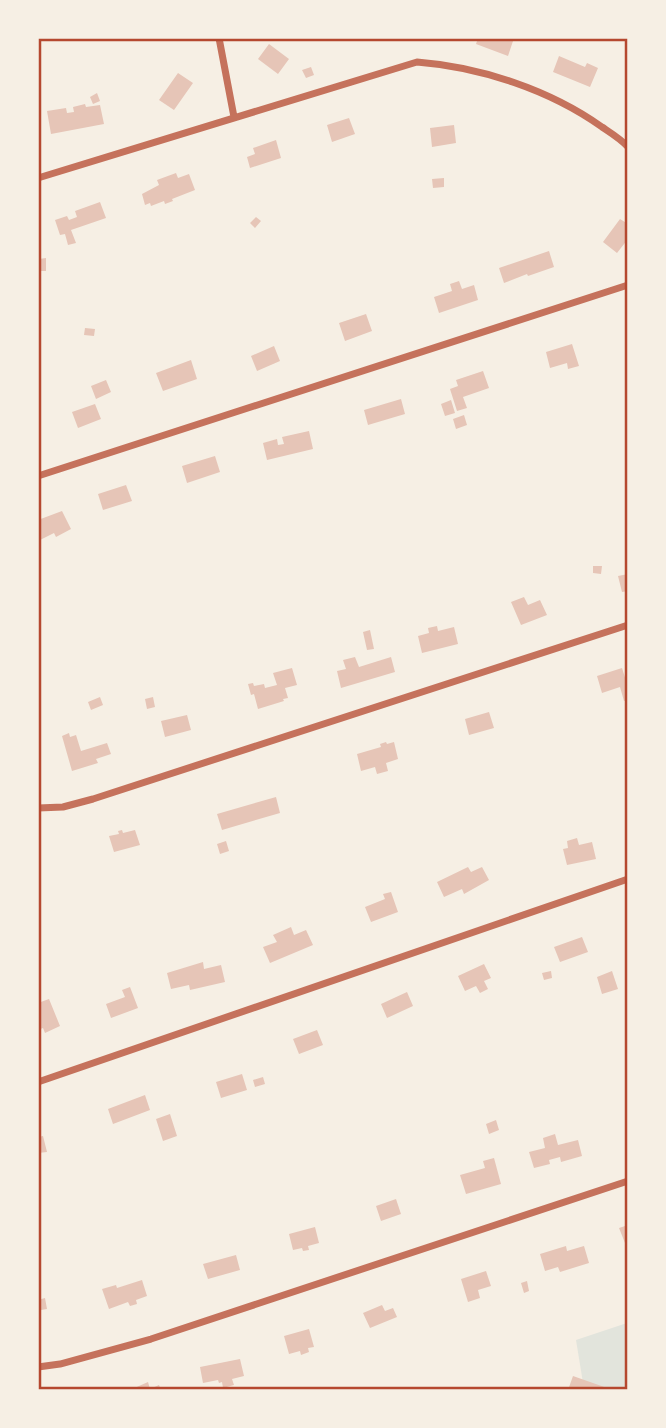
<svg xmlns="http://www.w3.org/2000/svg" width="666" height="1428" viewBox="0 0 666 1428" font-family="Commissioner,sans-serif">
<rect width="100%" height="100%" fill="#f6efe4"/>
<path fill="#e2e4dc" d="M627,1323v66h-43l-8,-49z"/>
<path fill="#e6c5b7" d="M478,38h36l-6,18 -32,-12z
M269,44l20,15 -11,15 -20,-15z
M559,56l26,11 2,-4 11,5 -8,19 -37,-15z
M311,67l3,8 -8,3 -4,-8z
M178,73l15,10 -19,27 -15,-10z
M97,93l3,8 -7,3 -3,-7z
M85,104l1,3 14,-2 4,19 -53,10 -4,-23 19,-3 1,5 7,-1 -1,-5z
M349,118l6,16 -23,8 -5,-17z
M454,125l2,18 -24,4 -2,-19z
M276,140l5,18 -31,10 -3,-11 8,-3 -2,-6z
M176,173l2,5 11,-4 6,16 -23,9 1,2 -8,3 -1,-3 -13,5 -1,-3 -5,2 -3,-11 17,-9 -2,-5z
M444,178v9l-11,1 -1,-9z
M100,202l6,16 -35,12 5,13 -8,2 -3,-11 -5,1 -5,-15 12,-4 2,4 8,-3 -2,-6z
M256,217l5,4 -6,7 -5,-5z
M620,219l8,5v15l-11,14 -14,-11z
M549,251l5,16 -26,9 -1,-2 -23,9 -5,-15z
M46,258v13h-6l-1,-12z
M459,281l3,8 12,-4 4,15 -39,13 -5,-16 18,-6 -2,-7z
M366,314l6,17 -27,10 -6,-18z
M85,328l10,1 -1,7 -10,-1z
M572,344l7,22 -11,3 -1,-6 -17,5 -4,-16z
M274,346l6,15 -23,10 -6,-15z
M191,360l6,19 -34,12 -7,-18z
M483,371l6,17 -26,9 4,11 -10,3 -7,-22 8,-3 -2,-6z
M106,380l5,12 -15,7 -5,-13z
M401,399l4,15 -37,11 -4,-15z
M451,400l4,13 -10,3 -4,-12z
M95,404l6,15 -23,9 -6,-16z
M464,415l3,10 -11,4 -3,-10z
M309,431l4,18 -46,11 -4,-17 14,-4 1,6 6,-1 -2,-7z
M215,456l5,16 -33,11 -5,-17z
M126,485l6,16 -29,9 -5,-16z
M62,511l9,18 -15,8 -2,-4 -16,8v-21z
M593,566h9l-1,8 -8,-1z
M628,574v17l-6,1 -4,-16z
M524,597l4,8 12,-5 7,15 -26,10 -10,-23z
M437,626l1,5 16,-4 4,17 -36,9 -4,-17 11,-3 -1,-5z
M370,630l4,19 -7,1 -4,-18z
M355,657l4,10 32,-10 4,15 -54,16 -4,-17 9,-2 -3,-9z
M292,668l5,17 -12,3 3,10 -5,1 1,2 -26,8 -4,-15 -3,1 -3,-11 5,-1 1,3 10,-2 1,4 12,-3 -4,-12z
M622,668l6,19v13l-4,1 -4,-14 -18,6 -5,-17z
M100,697l3,8 -12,5 -3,-8z
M153,697l2,10 -8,2 -2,-10z
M489,712l5,16 -25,7 -4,-16z
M187,715l4,15 -26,7 -4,-16z
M69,733l1,4 6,-2 5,16 26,-8 4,11 -15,5 2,4 -26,8 -10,-35z
M386,742l1,2 7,-2 4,17 -12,4 2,8 -11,3 -2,-7 -14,4 -4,-17 24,-7 -1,-3z
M276,797l4,16 -58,17 -5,-16z
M122,830l1,3 12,-3 5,15 -26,7 -5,-16 10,-2 -1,-3z
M577,838l2,7 13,-3 4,17 -29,6 -4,-16 5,-1 -1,-7z
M226,841l3,10 -9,3 -3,-10z
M468,867l3,5 11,-5 7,13 -25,14 -2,-5 -18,8 -7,-15z
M391,892l7,20 -27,10 -6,-15 20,-8 -2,-5z
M291,927l3,8 12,-5 7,15 -43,18 -7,-16 14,-5 -4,-7z
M582,937l6,15 -28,10 -6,-15z
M203,962l1,7 17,-4 4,17 -35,8 -1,-5 -18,4 -4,-16z
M484,964l7,14 -7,3 4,8 -8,4 -4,-7 -11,5 -7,-15z
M551,971l1,7 -8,2 -2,-7z
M612,971l6,18 -16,5 -5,-17z
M130,987l8,21 -27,10 -5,-14 19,-7 -3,-7z
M407,992l6,14 -26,12 -6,-14z
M49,999l11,27 -15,7 -2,-5 -5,2v-27z
M317,1030l6,15 -24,9 -6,-15z
M242,1074l5,16 -26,8 -5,-16z
M263,1077l2,7 -10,3 -2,-7z
M145,1095l5,15 -37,14 -5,-15z
M170,1114l7,22 -14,5 -7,-22z
M496,1120l3,10 -10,4 -3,-10z
M555,1134l3,11 20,-5 4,16 -21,6 -1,-5 -11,3 1,4 -16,4 -5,-16 16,-4 -2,-10z
M43,1136l4,16 -9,1v-16z
M494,1158l7,26 -35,10 -6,-19 25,-7 -2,-7z
M396,1199l5,15 -20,7 -5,-15z
M628,1225v23h-1l-8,-20z
M315,1227l4,16 -11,3 1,4 -6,1 -1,-3 -9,2 -4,-16z
M566,1246l1,5 17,-5 5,17 -29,9 -2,-5 -13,4 -5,-17z
M236,1255l4,15 -32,9 -5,-15z
M486,1271l5,15 -13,4 2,8 -12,4 -7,-23z
M142,1280l5,16 -11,4 1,4 -7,2 -2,-4 -19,7 -7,-20 14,-4 1,3z
M527,1281l2,10 -5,2 -3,-10z
M45,1298l2,11 -6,1 -3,-10z
M382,1305l3,6 8,-3 4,9 -27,11 -7,-15z
M309,1329l5,18 -6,1 1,4 -8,3 -1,-4 -11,3 -5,-18z
M240,1359l4,17 -12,3 2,6 -11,3 -1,-6 -3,1 -1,-3 -15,3 -3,-16z
M573,1376l37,13v1h-42z
M148,1382l2,7 9,-4 2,5h-31z"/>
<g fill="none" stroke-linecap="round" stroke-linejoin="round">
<path stroke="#c5725c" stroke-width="7" d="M219,38l15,79
M38,178l379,-116c64,5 133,28 185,65 9,6 19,12 26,20
M38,476l590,-191
M38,808l25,-1 30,-8 535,-174
M38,1082l590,-203
M38,1367l22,-3 91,-25 477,-158"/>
</g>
<rect width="666" height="1428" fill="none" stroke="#f6efe4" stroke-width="80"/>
<rect x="40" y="40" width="586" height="1348" fill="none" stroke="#b5482f" stroke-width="2.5"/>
</svg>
